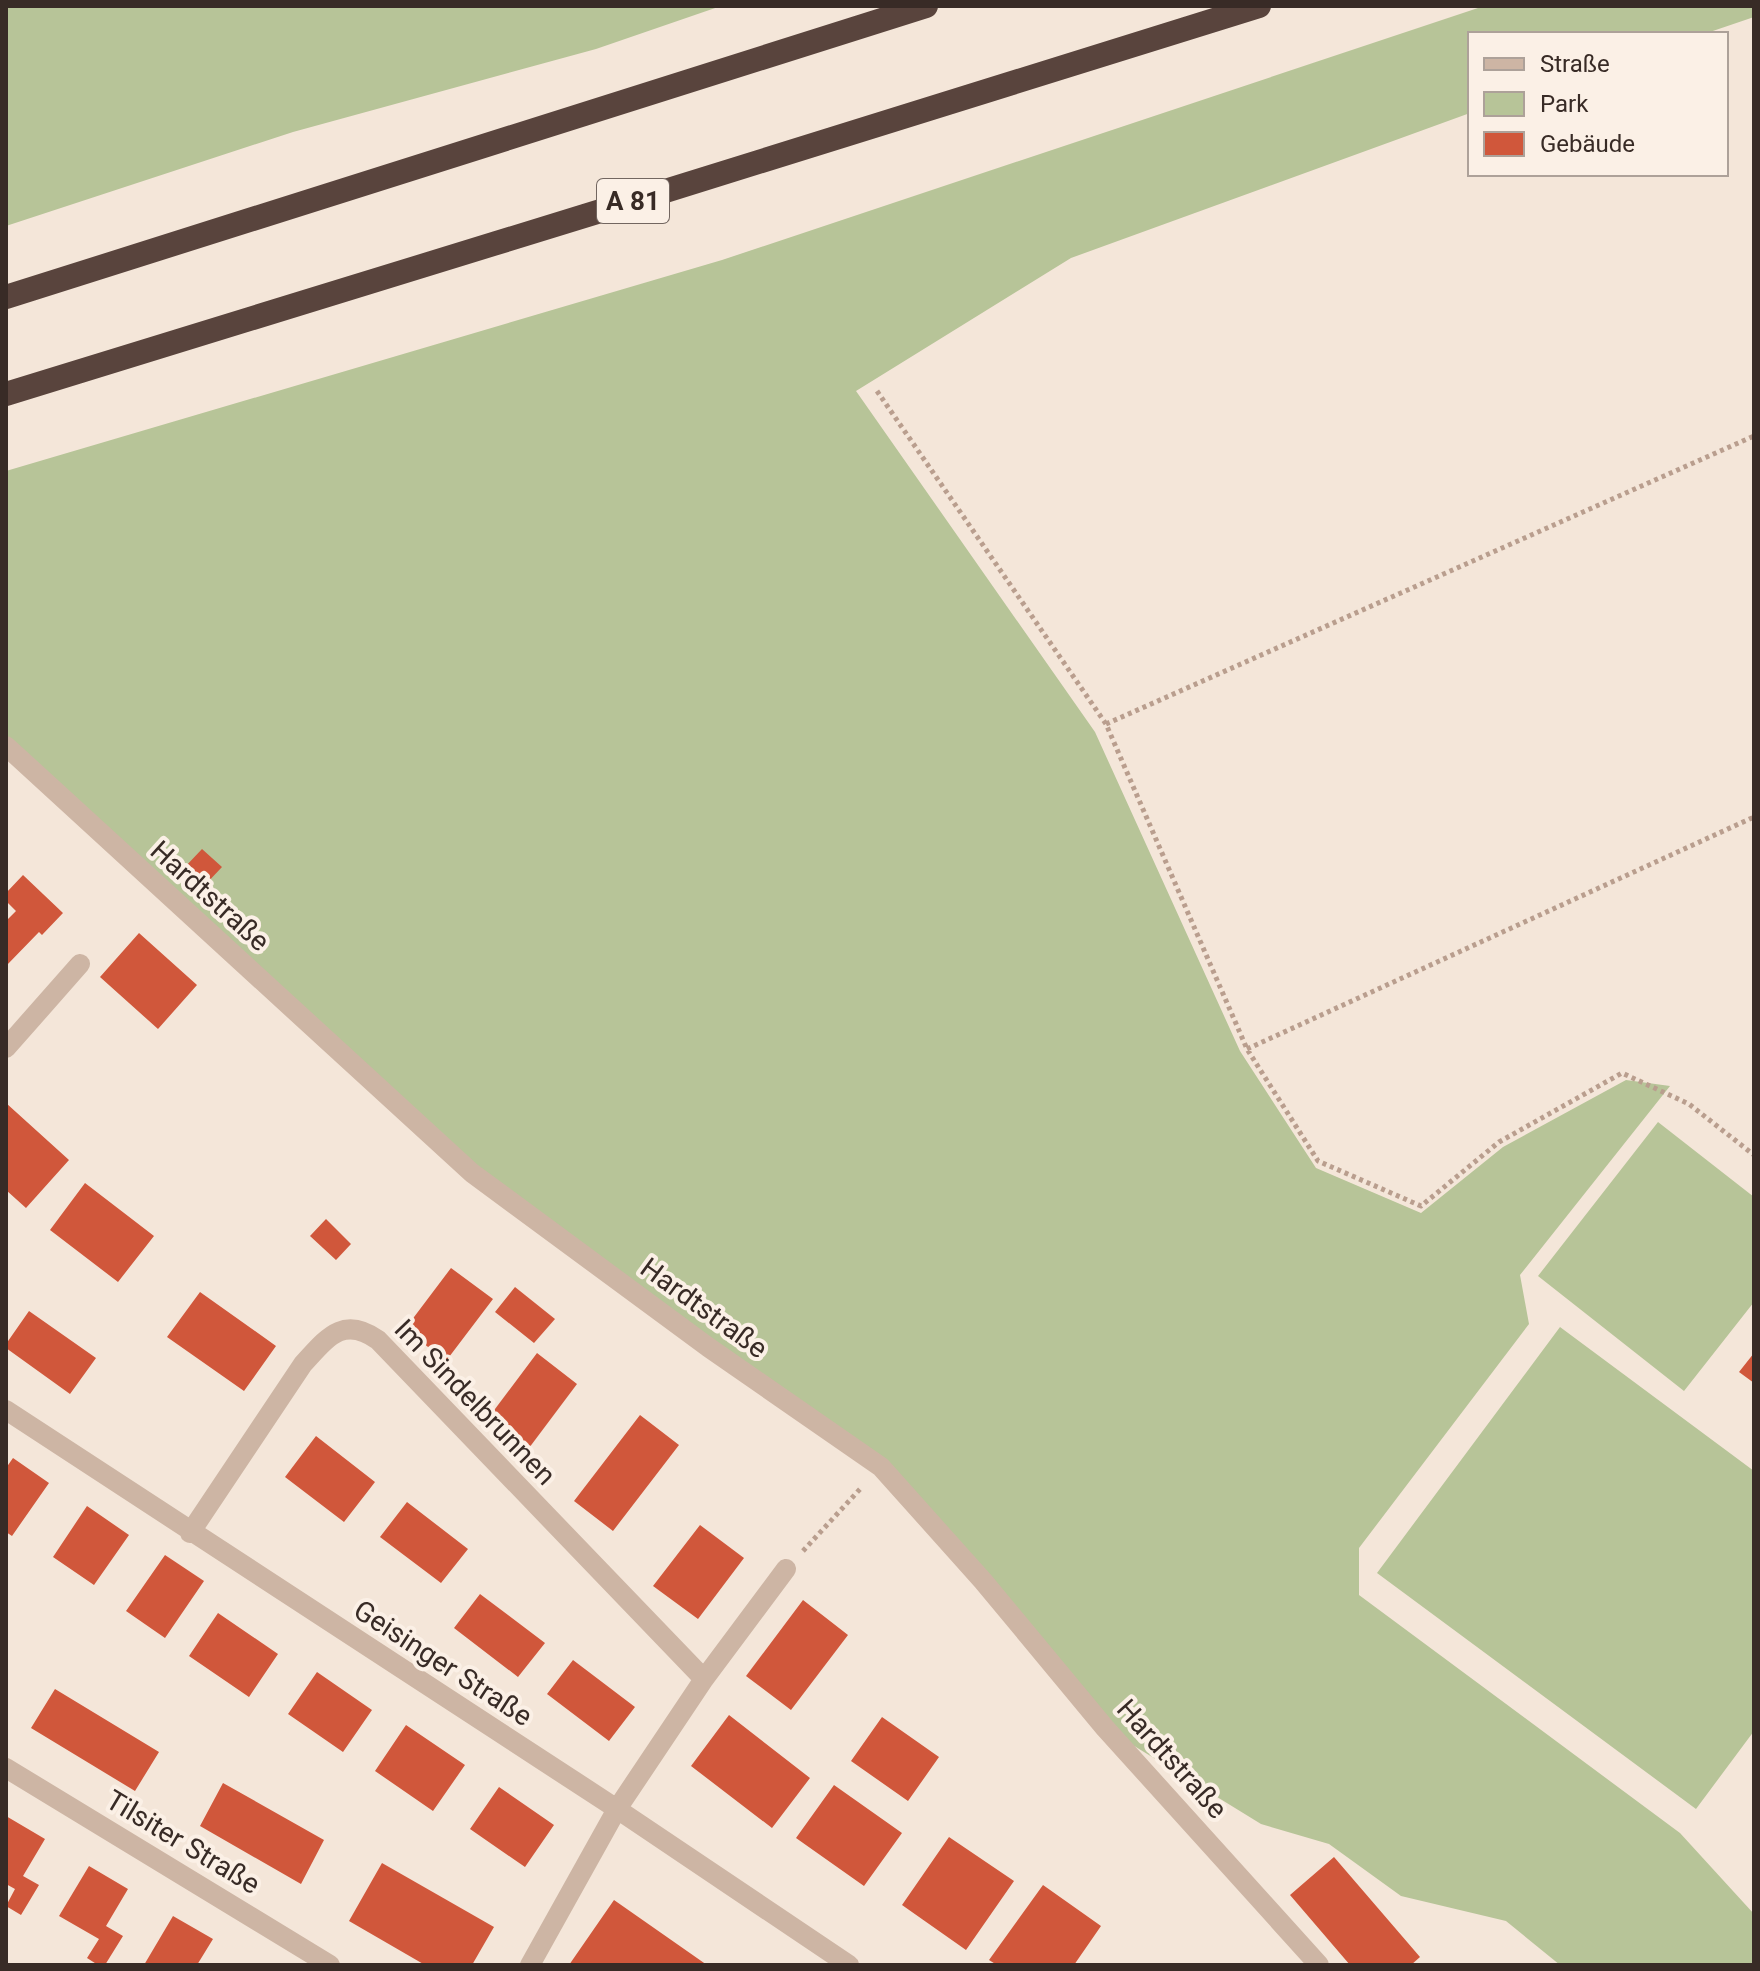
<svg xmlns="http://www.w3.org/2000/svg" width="1760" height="1971" viewBox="0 0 1760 1971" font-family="Roboto,sans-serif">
<rect width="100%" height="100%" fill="#f4e6d9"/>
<path fill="#b7c498" d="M6,6h715l-125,43 -303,83 -287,94z
M1484,6h270v11l-50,17h-234v79l-399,145 -215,133 239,341 145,319 76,117 105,45 82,-66 123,-67 44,6 -150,189 9,49 -170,224v47l321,238 74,81v51h-194l-54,-44 -105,-25 -72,-52 -68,-20 -156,-96 -224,-261 -409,-294 -466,-427v-275l716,-211z
M1658,1122l96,75v105l-70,89 -146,-115z
M1560,1327l194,144v260l-58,78 -319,-236z"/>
<path fill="#d0573b" d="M202,849l20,18 -18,19 -20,-18z
M23,875l40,38 -21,22 -3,-3 -33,34v-45l10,-10 -10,-10v-8z
M139,933l58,52 -39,44 -58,-52z
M6,1103l63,57 -43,48 -20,-18z
M85,1183l69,53 -36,46 -68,-52z
M326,1219l25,25 -15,16 -26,-24z
M451,1268l42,31 -47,62 -41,-32z
M515,1287l40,32 -21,24 -39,-31z
M200,1292l76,54 -32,45 -77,-54z
M29,1311l67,47 -26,36 -64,-46v-4z
M537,1353l40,31 -48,64 -40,-31z
M1754,1353v30l-15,-11z
M640,1415l39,30 -66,86 -39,-30z
M316,1436l59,46 -31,40 -59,-45z
M13,1458l36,25 -37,53 -6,-4v-64z
M407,1502l61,47 -27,34 -61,-46z
M87,1506l42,29 -35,50 -41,-28z
M700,1525l44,33 -46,61 -45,-33z
M165,1555l39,26 -39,57 -39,-27z
M480,1594l65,49 -27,34 -64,-49z
M803,1600l45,35 -57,75 -45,-34z
M218,1613l60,41 -29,43 -60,-41z
M573,1660l62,47 -26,34 -62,-47z
M317,1672l55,38 -29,42 -55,-38z
M55,1689l104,63 -24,39 -104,-63z
M729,1715l81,63 -38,50 -81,-62z
M882,1717l57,40 -31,44 -57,-40z
M406,1725l59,40 -32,46 -58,-40z
M223,1783l101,57 -23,44 -101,-58z
M834,1785l68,48 -38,53 -68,-48z
M499,1787l55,38 -29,42 -55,-38z
M6,1816l39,23 -22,37 16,9 -18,30 -15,-9 9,-17 -9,-5z
M949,1837l65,44 -48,69 -64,-45z
M1334,1857l86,100 -9,8h-61l-60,-70z
M382,1863l112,64 -22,38h-47l-76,-44z
M89,1866l39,23 -22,37 17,10 -18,29h-7l-11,-7 12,-19 -40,-23z
M1043,1885l58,41 -27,39h-77l-8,-5z
M614,1900l93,65h-138z
M173,1916l40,23 -16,26h-53z"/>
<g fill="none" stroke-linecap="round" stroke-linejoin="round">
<path stroke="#b99e8e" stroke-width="5" stroke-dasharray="4 4" stroke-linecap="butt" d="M877,391l229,333 141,325 71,112 103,45 78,-64 123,-69 67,31 65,51
M1106,724l648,-288
M1247,1049l507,-232
M803,1551l58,-63"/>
<path stroke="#cdb5a4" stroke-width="20" d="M6,746l466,427 236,174 173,120 102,114 122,147 214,237
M6,1048l74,-84
M6,1410l611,399 232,156
M190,1533l113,-169c24,-26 40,-49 75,-24l326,339 -87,130 -87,156
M704,1679l82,-110
M6,1768l324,197"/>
<path stroke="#59443d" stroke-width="24" d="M6,297l920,-291
M6,394c419,-126 835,-259 1253,-388"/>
</g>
<g text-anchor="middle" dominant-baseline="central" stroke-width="8" stroke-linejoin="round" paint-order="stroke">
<rect fill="#fbf0e6" stroke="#726660" stroke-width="2" x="597" y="179" width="72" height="44" rx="6"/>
<g font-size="26" font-weight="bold" fill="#382b26">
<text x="633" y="201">A 81</text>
</g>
<g font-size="28" fill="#382b26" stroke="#fbf0e6">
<text transform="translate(210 896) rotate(42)">Hardtstraße</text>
<text transform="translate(704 1308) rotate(36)">Hardtstraße</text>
<text transform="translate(475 1402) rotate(46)">Im Sindelbrunnen</text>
<text transform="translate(443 1663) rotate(33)">Geisinger Straße</text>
<text transform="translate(1172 1759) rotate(48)">Hardtstraße</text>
<text transform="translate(183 1842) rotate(31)">Tilsiter Straße</text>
</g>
</g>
<rect width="1760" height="1971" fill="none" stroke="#382b26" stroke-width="16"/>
<rect x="1468" y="32" width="260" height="144" fill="#fbf0e6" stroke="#ada199" stroke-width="2"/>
<rect x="1484" y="58" width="40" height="12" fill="#cdb5a4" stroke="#ada199" stroke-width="2"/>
<text x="1540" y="72" font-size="24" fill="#382b26">Straße</text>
<rect x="1484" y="92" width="40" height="24" fill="#b7c498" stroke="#ada199" stroke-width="2"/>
<text x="1540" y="112" font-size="24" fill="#382b26">Park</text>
<rect x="1484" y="132" width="40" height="24" fill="#d0573b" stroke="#ada199" stroke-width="2"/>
<text x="1540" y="152" font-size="24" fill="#382b26">Gebäude</text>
</svg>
